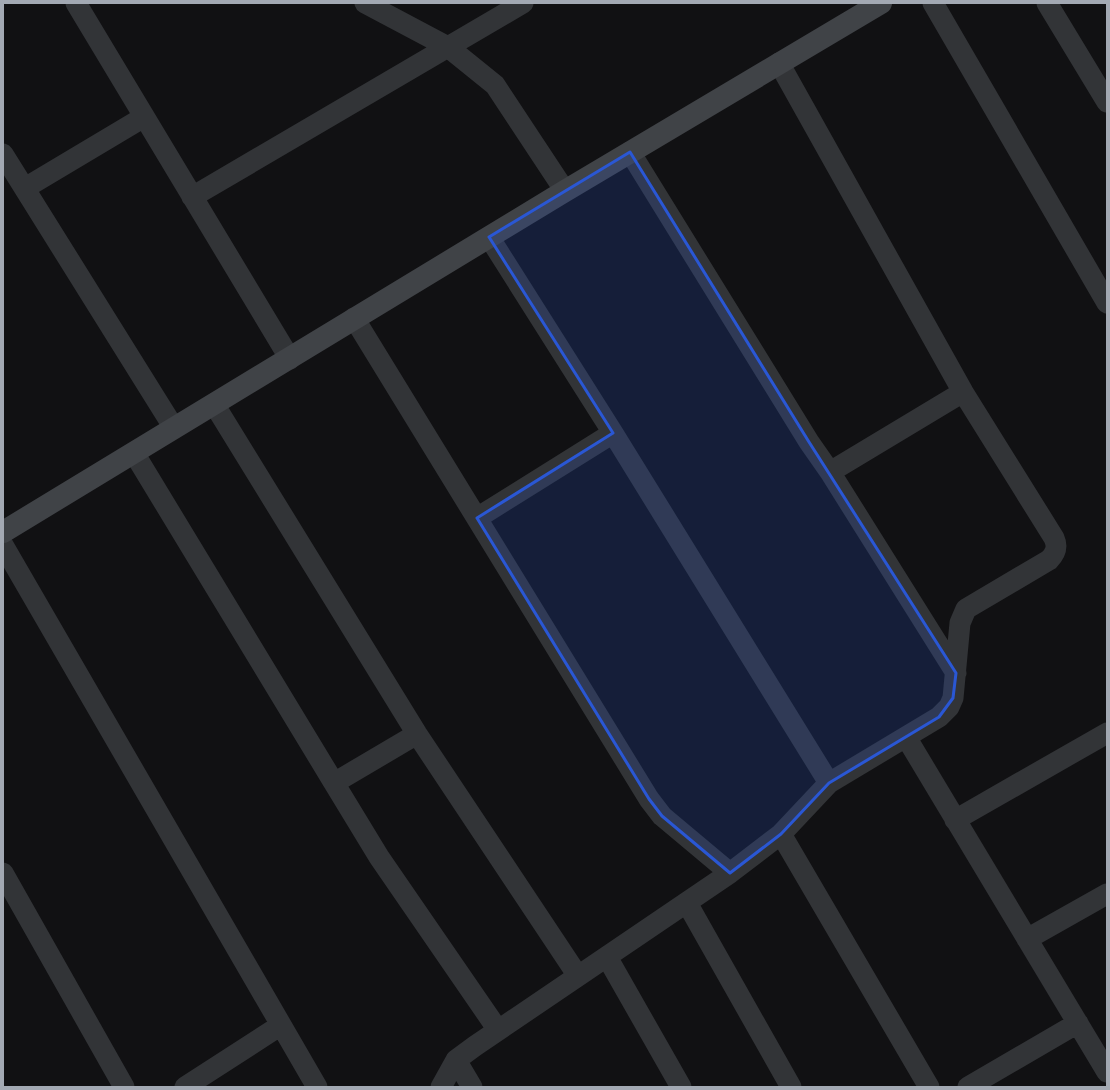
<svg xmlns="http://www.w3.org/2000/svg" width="1110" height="1090" viewBox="0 0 1110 1090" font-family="Lato,sans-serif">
<rect width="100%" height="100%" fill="#111113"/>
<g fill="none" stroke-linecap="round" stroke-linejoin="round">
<path stroke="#323437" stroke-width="21" d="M76,3l214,356
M365,3l83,44 47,38 70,106
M933,3l174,300
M1047,3l60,99
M630,152l179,290 21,30 126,201
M3,154l171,274
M25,188l119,-71
M192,197l331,-194
M489,237l124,196 216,350
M354,318l295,481 13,17 68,57
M214,404l203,330 161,242
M134,453l200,330 83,-49
M830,472l133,-80
M477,518l136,-85
M3,545l314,542
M906,737l201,335
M334,783l45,74 119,173
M955,820l152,-87
M781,834l148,253
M3,873l121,214
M687,903l104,184
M1027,939l80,-45
M607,957l74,130
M456,1060l16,27
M185,1087l96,-62
M441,1087l15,-27 19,-14 255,-173 51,-39 48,-51 110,-66 10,-10 4,-9 7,-75 6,-14 83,-49c7,-7 9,-13 5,-22l-91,-146 -184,-329
M968,1087l110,-64"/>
<path stroke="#404347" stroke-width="22" d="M3,532l562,-341 316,-188"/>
</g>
<path fill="#2a57d4" fill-opacity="0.2" stroke="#2a57d4" stroke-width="3" stroke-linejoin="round" d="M630,152l179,290 147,231 -3,25 -14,19 -110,66 -48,51 -51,39 -68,-57 -13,-17 -172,-281 136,-85 -124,-196z"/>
<rect width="1110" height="1090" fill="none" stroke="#a3a9b3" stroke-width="8"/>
</svg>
